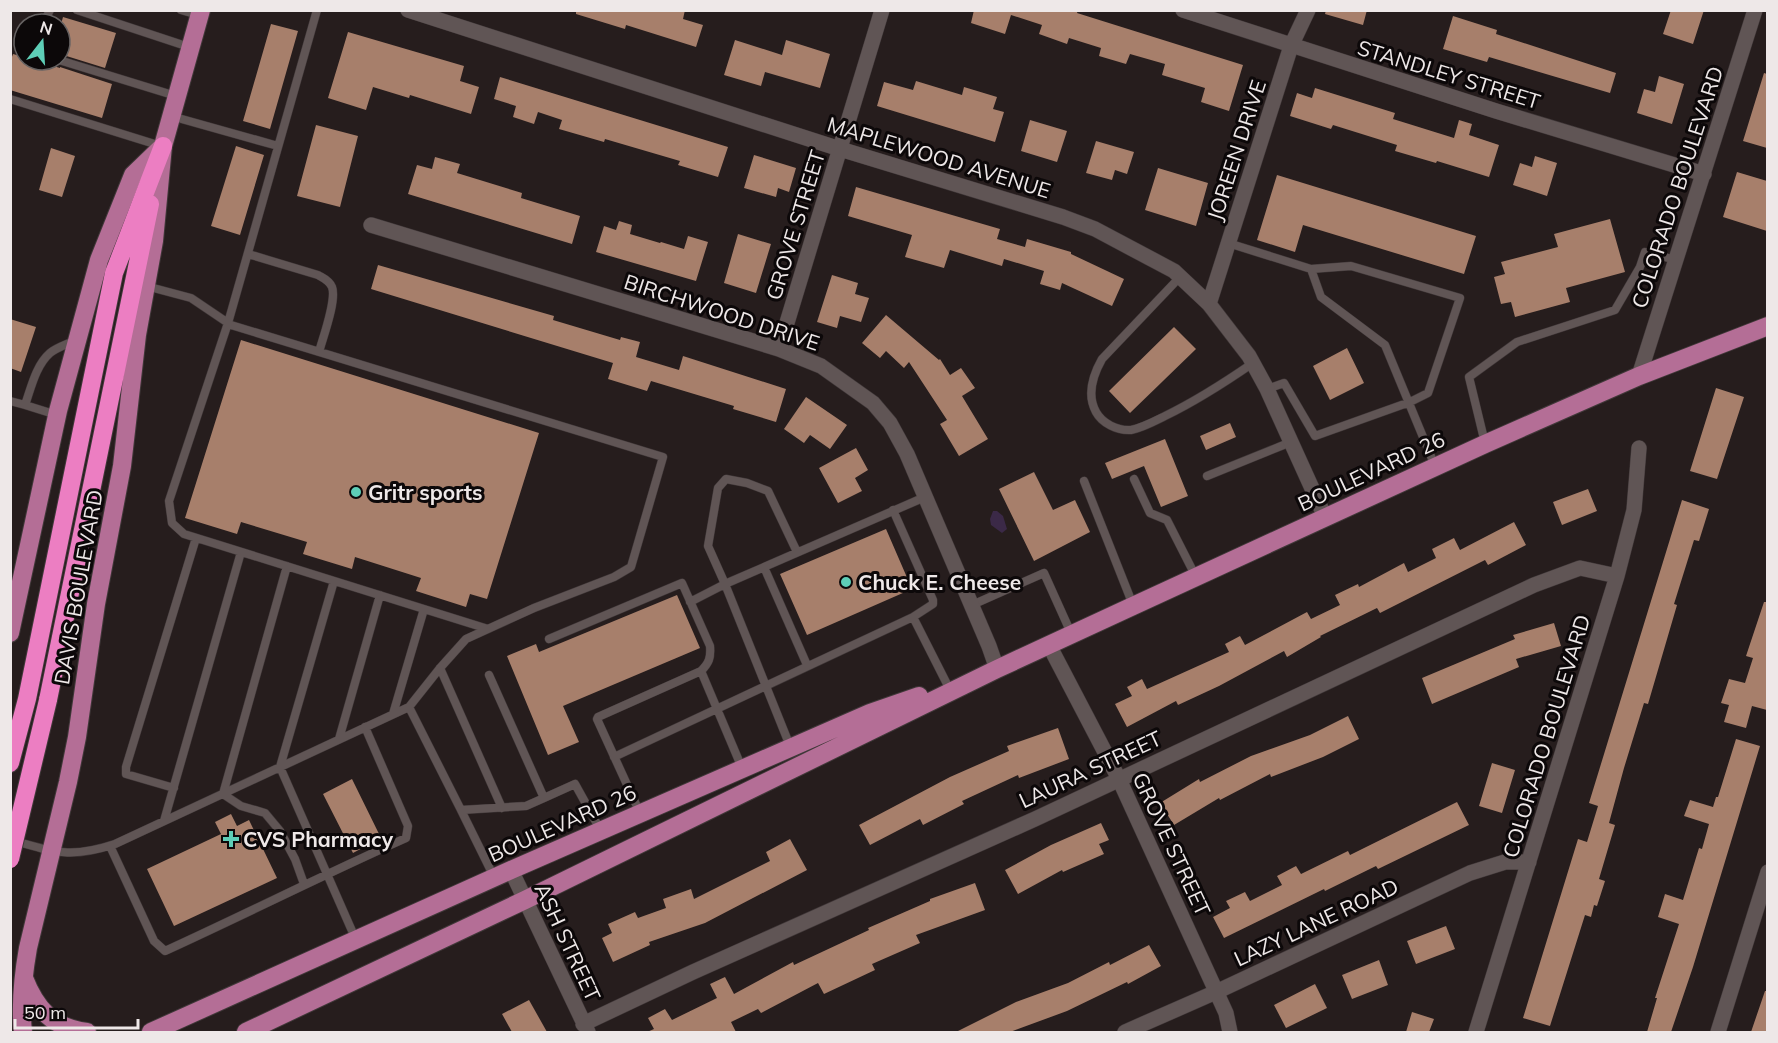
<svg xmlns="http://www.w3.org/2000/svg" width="1778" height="1043" viewBox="0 0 1778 1043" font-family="Mulish,sans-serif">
<rect width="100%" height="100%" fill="#261d1d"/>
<path fill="#3b2947" d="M993,511h4l6,5 4,13 -5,4 -11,-8 -1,-6z"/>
<path fill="#a77f6b" d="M576,10h109l-2,9 20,6 -7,22 -70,-22 -1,4 -49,-15z
M974,10h104l-1,3 166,52 -14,46 -28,-9 4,-14 -43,-13 3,-11 -35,-10 -4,10 -27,-8 2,-8 -32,-10 -2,6 -28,-10 3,-9 -31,-10 -6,19 -34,-11z
M1326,10h41l-4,15 -38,-11z
M1671,10h33l-11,34 -30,-10z
M1453,16l44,14 -1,4 120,39 -6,20 -121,-36 -2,5 -44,-13z
M63,17l53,16 -11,35 -45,-14v-26z
M271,24l27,7 -28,98 -27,-8z
M348,32l116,34 -4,15 19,6 -8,27 -61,-19 -1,3 -36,-11 -7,23 -38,-12z
M735,40l47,15 4,-15 44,14 -10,34 -55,-16 -4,14 -37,-11z
M13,54l11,3v3h9l27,8v-1l52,17 -10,34 -92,-28v-28z
M1764,73l3,1v74l-24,-7z
M1659,76l25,8 -12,40 -35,-11 7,-24 11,3z
M500,77l228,70 -10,30 -40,-12 2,-4 -75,-22 -1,3 -45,-13 3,-9 -24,-8 -4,12 -21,-7 3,-11 -22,-7z
M916,81l46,14 2,-8 33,10 -4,12 11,3 -9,30 -118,-36 7,-24 29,8z
M1315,88l80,25 -2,6 61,19 5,-18 13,4 -3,11 30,10 -10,32 -52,-16 -1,2 -41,-12 2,-6 -64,-20 -2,4 -41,-13 7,-23 15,5z
M1030,120l37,11 -10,31 -36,-11z
M316,125l42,11 -18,71 -43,-11z
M1096,141l38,11 -7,22 -12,-4 -3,10 -26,-7z
M236,146l28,9 -24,80 -29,-9z
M51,148l24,8 -13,41 -23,-7z
M754,155l42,13 -7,24 -11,-4 -2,9 -32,-9z
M1535,156l22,7 -10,33 -34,-11 7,-22 12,4z
M435,157l25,7 -3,9 65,20 -1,5 59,18 -8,28 -164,-50 9,-29 15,4z
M1158,168l50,15 -12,43 -51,-16z
M1737,172l30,9v50l-44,-14z
M1277,175l199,61 -12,38 -161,-49 -8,27 -38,-12z
M856,187l144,42 -3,10 28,8 2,-8 44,13v2l53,25 -12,27 -50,-23 -2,7 -20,-6 4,-13 -40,-12 -2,7 -52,-16 -6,18 -39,-11 7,-22 -64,-19z
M1610,219l15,53 -59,16 4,14 -55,15 -4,-15 -10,2 -7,-27 11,-3 -4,-12 57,-15 -4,-13z
M619,221l13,4 -2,9 30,9 1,-1 23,7 4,-13 20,6 -12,39 -100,-29 8,-26 12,4z
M738,234l33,10 -15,49 -32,-10z
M378,265l176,51 -1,4 67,20 1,-3 19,5 -4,15 43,13 4,-14 103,33 -10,33 -43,-13 1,-3 -83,-25 -4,10 -39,-12 5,-16 -242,-74z
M832,275l26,8 -3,11 14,4 -8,24 -21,-6 -3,12 -20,-6z
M886,315l53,45 1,-1 10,16 11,-7 14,20 -13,8 26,43 -29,17 -19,-32 7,-4 -38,-58 -5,6 -18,-17 -6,7 -18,-15z
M10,319l26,8 -15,45 -11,-4z
M1174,327l22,22 -66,64 -21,-22z
M241,340l298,93 -52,166 -17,-5 -4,13 -50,-16 5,-13 -66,-21 -3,12 -49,-15 4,-12 -66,-20 -4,12 -52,-16z
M1347,348l17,35 -34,17 -17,-34z
M1716,388l28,9 -27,82 -27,-8z
M806,397l41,28 -17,24 -20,-14 -6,8 -20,-14z
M1230,423l6,14 -30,13 -6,-14z
M1165,439l23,57 -27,11 -17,-41 -32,13 -7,-16z
M856,448l12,22 -13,8 7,13 -24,12 -19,-35z
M1034,472l19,38 22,-10 15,32 -56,29 -35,-72z
M1588,489l9,22 -35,14 -9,-23z
M1682,500l27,9 -10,32 -5,-1 -20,64 3,1 -29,99 -4,-1 -20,65 -15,55 6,2 -16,54 6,2 -8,25 -3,-1 -3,12 -6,-2 -35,111 -27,-8 55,-179 9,3 11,-36 -9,-3z
M1514,522l12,23 -38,20 -3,-5 -105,53 -3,-5 -57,28 1,1 -34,20 -3,-6 -65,35 -41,19 -2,-4 -49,26 -12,-23 17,-8 -5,-9 15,-8 5,10 82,-37 -4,-8 15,-8 5,9 62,-33 4,7 29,-14 -5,-10 23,-11 1,3 45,-24 4,9 28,-14 -4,-9 22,-11 6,12z
M886,529l26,60 -105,46 -27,-61z
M677,595l23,53 -137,58 16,36 -31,13 -41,-99 29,-12 3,8z
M1764,602h3v108l-15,-4 -6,22 -22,-6 5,-17 -8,-2 8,-24 16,4 8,-25 -7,-2z
M1554,623l7,23 -45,13 3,8 -87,37 -10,-26 93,-39 -2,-4z
M1348,716l11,23 -36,18 -52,20 -1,-3 -50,26 -1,-2 -45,27 -14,-22 39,-24 1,3 51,-26 59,-21z
M1058,728l11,31 -50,19 -1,-3 -56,26 2,3 -41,21 -3,-6 -50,26 -11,-20 91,-48 59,-26 -2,-5z
M1736,739l24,7 -67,221 -22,65h-24l10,-34h-2l24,-74 -21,-7 7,-23 18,6 16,-52 3,1 7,-25 -25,-8 6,-16 23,7 3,-10h2z
M1492,763l23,7 -13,43 -23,-7z
M352,779l29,59 -28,15 -30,-59z
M1457,802l12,23 -91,44 -2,-3 -51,25 -1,-2 -100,49 -11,-21 17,-9 -4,-7 19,-9 5,9 32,-16 -5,-9 19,-10 5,8 47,-23 2,4z
M231,814l6,12 12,-6 28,58 -103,48 -27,-57 74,-35 -6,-12z
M1101,823l8,17 -10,4 5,10 -41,18 -1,-2 -44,24 -13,-24 46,-25z
M790,839l17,31 -102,53 -56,19 1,3 -37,17 -11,-24 10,-5 -4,-9 27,-12 3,6 28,-10 -3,-9 28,-10 3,10 76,-38 -4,-9z
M975,883l10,27 -69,25 4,8 -48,21 3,6 -51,24 -6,-11 -57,30 -3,-4 -27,13 5,10h-89l7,-3 -6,-11 17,-9 7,11 45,-22 -7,-14 15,-7 9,17 59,-32 1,3 75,-35 -1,-2 62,-27v-2z
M1446,926l9,23 -39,15 -9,-23z
M1149,945l12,21 -33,18 -1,-2 -60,29 -57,21h-54l60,-30 52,-19 41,-21 1,3z
M1379,960l9,25 -36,14 -10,-24z
M1315,984l12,24 -41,20 -12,-23z
M1765,991h2v41h-16z
M529,1000l18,32h-35l-10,-18z
M1412,1012l22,7 -5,13h-23z"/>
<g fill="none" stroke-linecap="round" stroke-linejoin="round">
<defs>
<path id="lane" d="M77,10l112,37
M181,10l17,5
M317,10l-89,313 -59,178 3,22 12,11 304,95
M43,24l7,-14
M59,60l117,36
M10,99l151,47
M171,116l107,30
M1228,243l83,26 40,-3 109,32 -32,95 -18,9 -95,34 -31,-53 -17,6
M248,254l70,21c5,3 11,5 14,12 5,13 -9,50 -13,65
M1311,269l10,28 64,48 50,121
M1180,277l-78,82c-9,16 -16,35 -6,53 6,11 21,19 35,18 11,-2 24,-9 34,-14 31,-15 59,-33 88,-53
M146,286l45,12 40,27 432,132 -32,110 -17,10 -80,31 -68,31 -26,29 -31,39 52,103
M10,401l15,4c6,-17 11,-40 25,-52 7,-6 18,-9 26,-13
M25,405l32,10
M1485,443l-16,-66 48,-35 98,-32 25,-43 5,-15 31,8
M1207,476l84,-34
M1134,479l16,34 17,7 29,57
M1084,481l49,124
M287,566l-64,228 18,12 24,7 15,18 15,28 9,25
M764,567l43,98
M334,581l-54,186 76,173
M690,602l35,-18 -17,-38 10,-58 8,-9 21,4 21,8 29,61
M972,605l72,-32 27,60
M913,617l35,69
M549,639l133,-56 28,63c1,12 -1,17 -9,25l41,97
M440,668l62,140
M489,675l55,123 31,-14 26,47
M393,714l31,-105
M339,739l41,-144
M790,746l-65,-162 200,-87
M614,757l299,-140 20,-13v-4l-40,-90
M174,788l-48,-14v-7l70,-229
M640,813l-43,-94 1,-2 103,-46
M164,821l77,-269
M15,841c41,12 58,17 100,3l294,-137
M110,846l44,95 11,10c81,-37 160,-77 241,-113l2,-12 -43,-99
M494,877l-33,-67 65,-4 18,-8"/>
<path id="street" d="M408,10l432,139 223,68 32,12 79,42 35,33 40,52 18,33 58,128
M1183,10l313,101 208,63
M371,225l408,124 42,17 52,37 17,20 17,31 82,192 8,23
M1209,304l82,-258 17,-36
M779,349l103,-339
M1639,376l116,-366
M1049,645l70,134 107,234 4,19
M511,870l77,162
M583,1024l110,-52 342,-153 499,-234 46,-17 37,8
M1125,1032l91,-40 254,-119 35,-11h24
M1476,1032l141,-456 17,-66 5,-62
M1718,1032l50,-160"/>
<path id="primary" d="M10,633l48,-222 41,-151 34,-85 30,-29
M24,978c12,31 29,50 63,54
M23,1032c-3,-28 0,-56 5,-84l40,-166 9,-45 19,-133 26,-138 15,-131 17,-94 9,-95 38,-136
M151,1032l360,-162 359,-157 49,-17
M246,1032l279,-132 472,-231 136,-63 352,-162 154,-68 129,-50"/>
<path id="highway" d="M48,700l102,-496
M10,763l17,-64 87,-426 49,-127"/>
</defs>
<use href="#lane" stroke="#403839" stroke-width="9"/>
<use href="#street" stroke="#403839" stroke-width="16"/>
<use href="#primary" stroke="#403839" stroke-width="20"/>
<use href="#highway" stroke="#403839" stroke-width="20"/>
<use href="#lane" stroke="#605555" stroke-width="8"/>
<use href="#street" stroke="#605555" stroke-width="15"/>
<use href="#primary" stroke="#b46e96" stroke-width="18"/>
<use href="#highway" stroke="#ec7ec2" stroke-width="18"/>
<defs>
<path id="highway-bridge" d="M10,859l38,-159"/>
</defs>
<use href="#highway-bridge" stroke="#403839" stroke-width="20" stroke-linecap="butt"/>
<use href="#highway-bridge" stroke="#ec7ec2" stroke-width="18"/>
</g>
<g fill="#5eceb7" stroke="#0c0809" stroke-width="2">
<circle cx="356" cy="492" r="6"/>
<circle cx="846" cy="582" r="6"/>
<path d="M228 830h6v6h6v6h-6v6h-6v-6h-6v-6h6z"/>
</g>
<g text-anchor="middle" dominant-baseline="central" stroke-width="6" stroke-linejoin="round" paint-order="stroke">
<g font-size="21" fill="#eee8e8" stroke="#0c0809">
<text transform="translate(1449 74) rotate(17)">STANDLEY STREET</text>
<text transform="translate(1236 150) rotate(-72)">JOREEN DRIVE</text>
<text transform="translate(939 157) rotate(17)">MAPLEWOOD AVENUE</text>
<text transform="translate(1677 187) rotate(-72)">COLORADO BOULEVARD</text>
<text transform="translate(795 225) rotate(-73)">GROVE STREET</text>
<text transform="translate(722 312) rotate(18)">BIRCHWOOD DRIVE</text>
<text transform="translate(1371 471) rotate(-25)">BOULEVARD 26</text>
<text transform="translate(78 587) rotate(-80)">DAVIS BOULEVARD</text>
<text transform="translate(1546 736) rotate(-73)">COLORADO BOULEVARD</text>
<text transform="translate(1090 769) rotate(-25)">LAURA STREET</text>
<text transform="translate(562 823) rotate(-24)">BOULEVARD 26</text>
<text transform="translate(1172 844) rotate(65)">GROVE STREET</text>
<text transform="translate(1316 922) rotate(-25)">LAZY LANE ROAD</text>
<text transform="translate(568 942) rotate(65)">ASH STREET</text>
</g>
<g font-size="21" font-weight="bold" fill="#eee8e8" stroke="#0c0809" text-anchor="start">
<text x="368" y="492">Gritr sports</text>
<text x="858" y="582">Chuck E. Cheese</text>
<text x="243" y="839">CVS Pharmacy</text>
</g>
</g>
<rect width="1778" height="1043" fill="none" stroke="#eee8e8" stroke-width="24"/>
<g transform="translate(42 42) rotate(17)"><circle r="28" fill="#0c0809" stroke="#666262" stroke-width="1.5"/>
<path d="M0-4.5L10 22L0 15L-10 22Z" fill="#5eceb7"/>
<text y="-9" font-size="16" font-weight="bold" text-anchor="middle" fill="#eee8e8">N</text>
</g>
<path d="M15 1019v9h123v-9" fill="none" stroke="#eee8e8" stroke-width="3"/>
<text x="24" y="1019" font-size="18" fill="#eee8e8" stroke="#0c0809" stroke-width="4.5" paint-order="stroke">50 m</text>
</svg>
